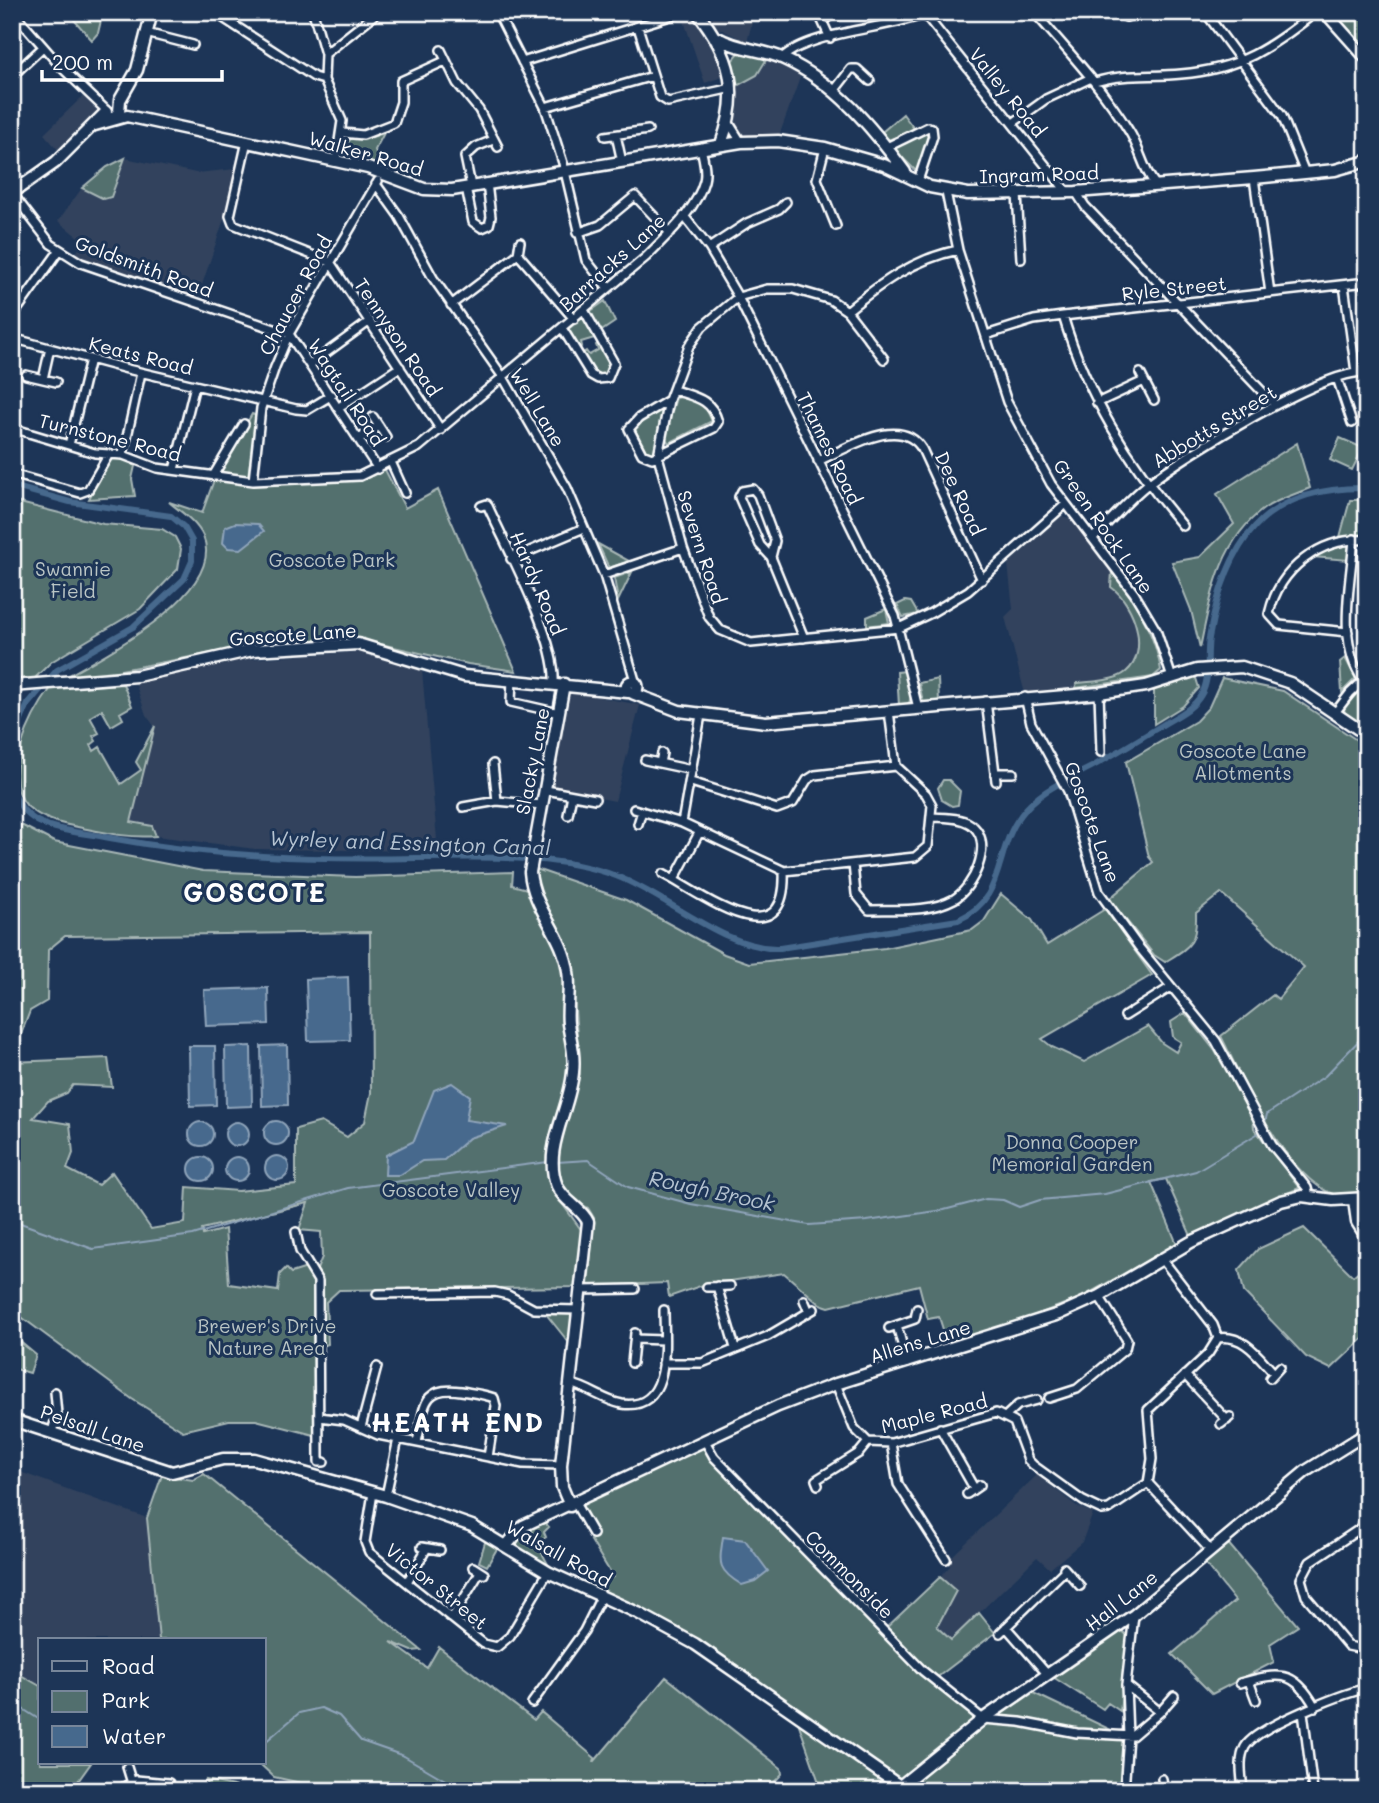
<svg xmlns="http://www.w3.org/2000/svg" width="1379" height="1803" viewBox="0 0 1379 1803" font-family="Mali,sans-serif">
<rect width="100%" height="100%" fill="#1d3557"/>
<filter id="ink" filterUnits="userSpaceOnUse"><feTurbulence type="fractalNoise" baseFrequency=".0143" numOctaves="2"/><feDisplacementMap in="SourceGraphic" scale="14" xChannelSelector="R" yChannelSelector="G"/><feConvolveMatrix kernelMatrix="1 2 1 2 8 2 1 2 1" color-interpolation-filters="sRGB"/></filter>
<g filter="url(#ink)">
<path fill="#31425d" d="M705,12h42l6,7 -6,23 -29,-14z
M693,13l22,28 10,35 -20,7 -22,-65z
M768,57l34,15 -23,64h-31l-12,-5 -1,-44 13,-6 14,-12z
M83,96l15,15 -4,10 -34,31 -16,-18z
M125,158l71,15 40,-4 -10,44 -28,84 -98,-30 -25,-13 9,-12 -26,-21 24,-33 25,-21z
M1061,516l9,2 58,74 24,47 11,38 -36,8 -102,9 -20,-77 8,-8 -5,-45z
M368,651l54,19 16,181 -183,-2 -99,-13 -4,-10 -21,-3 24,-96 -9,-12 -11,-33 112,-23z
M573,692l67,13 -25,96 -67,-13 19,-91z
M12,1469l135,49 12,122h-119v46l-28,-16z
M1037,1475l41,32 15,6 -11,29 -32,27 -13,-12 -86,83 -15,-14 20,-35 -16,-14 10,-11 -3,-5z"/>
<path fill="#526f6e" stroke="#a8b7b6" stroke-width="2" d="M67,12h36l-5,21 -6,7z
M1331,12h36v39z
M746,52l22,5 -11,18 -22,12 -6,-23 10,-11z
M903,114l12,16 -27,10 -6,-8z
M927,130l4,6 -15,35 -24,-24z
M384,133l-9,17 6,19 -37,-11 1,-13 9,-9 15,2z
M125,158l-14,39 -7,2 -22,-11 25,-21z
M605,301l10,21 -15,10 -12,-19z
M585,316l13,21 -17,5 1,4 -4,3 -11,-19z
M600,342l12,22 -3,11 -14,1 -14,-22 5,-3 3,4 9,-5 -2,-5z
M681,397l23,7 8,17 -43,22 -5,-7 12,-38z
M660,408l3,3 -8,41 -8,1 -14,-27z
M252,414l5,2 -9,60 -30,-3z
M1340,438l23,10 -11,22 -22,-10z
M1297,443l13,45c-14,6 -32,11 -45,20 -46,33 -54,88 -65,140l-9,-38 -19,-48 28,-5 34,-33 -17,-30z
M114,458l13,2 8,6 -3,13 3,17 -46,3 18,-37z
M383,466l22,42 33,-18 78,181 -48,-7 -109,-25 -23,1 -71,3 -208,39c38,-22 171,-88 146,-146 -7,-15 -22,-24 -34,-34l33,11 12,-33c47,5 126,5 169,-14z
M1350,500h13l4,34 -27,3z
M12,501l91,23 59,5 13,8 6,12 -3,20 -38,40 -89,53 -19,19 -20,1z
M598,544l31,17 -20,7z
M1349,545v15l-37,-3 23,-11z
M1112,571c22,28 43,63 49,99l-8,7 -78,11 2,-5c13,-1 39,-2 49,-11 24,-20 9,-68 -15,-85z
M632,572l-14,29 -4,-23z
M905,601l6,1 7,12 -15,3 -6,-12z
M886,609l3,14 -22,3v-9z
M1345,658l11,20 -14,14 -2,-30z
M906,671l5,27 -3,7 -9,1 -2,-34z
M1195,675l4,13 -16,18 -29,18v-34z
M1222,678l61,13 84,56v445c-63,34 -125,-115 -146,-156l52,-41 5,4 26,-32 -83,-74 -25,20c1,31 -6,33 -31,49l-11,-7 -45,-56 44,-37 -4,-5 -23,-95 70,-41 13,-14z
M938,679l1,23h-16l-4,-19z
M1367,682v48l-22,-15 -1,-7z
M123,684l9,22 -12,7 3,6 -12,7 -9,-16 -12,7 9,16 -6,3 3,5 -5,4 3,6 6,-4 21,37 20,-14 -5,-8 19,-36 -24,96 21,4 4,10c-24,2 -45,-2 -69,-7 -20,-4 -44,-8 -60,-23 -27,-31 4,-91 24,-118z
M943,780h6l11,11 -2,14 -6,1 -10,-6 -4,-12z
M21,825l33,17 149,29 152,6 158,-5 -1,13 19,5 9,28 16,24 9,30 -1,52 6,47 -23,86 6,34 29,40 -5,56 -238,3 -13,12 2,42 -6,2 -6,-74 6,-15 -1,-25 -22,-2 9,-27 -106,26 1,6 22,-6 4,55 49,7 2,-17 6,-6 5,5 19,-6 3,10 1,158 -58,-15h-27l-46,11 -51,-32 -120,-89v-248l96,-4 4,29 -39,-2 -6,8 -19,8 -15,17 37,6 3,29 -6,16 31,16 14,-13 39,57 34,-6 2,-36 51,4 58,-6v-56l25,-7 26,15 18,-15 6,-29 -1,-161 -305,4 -17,14 -1,51 -17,10 -12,31 -6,2v-180z
M533,868l93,32 98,54 25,9 136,-15 87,-18 12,-9 17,-27 31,26 15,25 58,-36 47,66 -110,64 10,8 32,15 64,-36 14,17 14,9 5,-10 -8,-5 -2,-15 14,-9 30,38 38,67 1,10 45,60 -108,48 -25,-57 -15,3 26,62 -97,54 -131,50 -10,-31 -11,2 -9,-34 -90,22 -9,-3 -36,-31 -81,12 -34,12 -2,-14 -79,3 6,-68 -6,-10 -15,-9 -12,-14 -4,-29 23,-82 -8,-102 -9,-36 -25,-38z
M1304,1228l49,48 14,-12v71l-36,34 -25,-12 -62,-65 -5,-22 19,-21z
M573,1313l-3,31 -24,-30z
M12,1335l24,20 -6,18 -18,-5z
M705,1441l6,14 196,201 76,63 46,-28 97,46 -4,54h-300l-25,-72 -104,-80 -99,-51 19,-11 -23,-38 6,-3 -17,-31z
M204,1474l217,176 -9,1 -21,-9 36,26 12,-21 95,73 7,-8 54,46 -1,4 72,-85 115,91 1,6 -16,17h-429l-63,-14 -13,-12 -28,-2h31v-123h-105l-12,-122 15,-43 31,5z
M545,1523l4,4 -5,5 2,5 -8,5 -7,-14z
M529,1529l20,37 -32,-19 1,-9z
M486,1539l12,8 -11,19 -8,-4z
M1227,1542l71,84 -28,18 4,18 -62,32 -40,-40 63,-53 -32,-40z
M940,1577l16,14 -19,36 14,13 28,-27 16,20 -60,46 -50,-50z
M1121,1630l8,7 -9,74 -12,-8 -5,6 -50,-32z
M12,1670l28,16v77h51l-20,28 -59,-1z
M206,1780l32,7 -1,4h-30z"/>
<path fill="#46698d" stroke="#90a5bb" stroke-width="2" d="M235,523l23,1 6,7 -23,18 -13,-1 -5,-5 2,-16z
M348,977l2,63 -42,1 -2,-62z
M268,988l1,36 -63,2 -2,-36z
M287,1045l1,60 -26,1 -1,-60z
M189,1046h26l1,59 -26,1z
M251,1046l1,60 -26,1 -1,-60z
M452,1083l18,13 -4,24 41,6 -38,12 -25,22 -22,1 -22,14h-15l1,-20 28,-14 20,-51z
M264 1133a12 12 0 1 1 24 0a12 12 0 1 1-24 0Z
M189 1134a12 12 0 1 1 24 0a12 12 0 1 1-24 0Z
M225 1134a12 12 0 1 1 24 0a12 12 0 1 1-24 0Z
M265 1168a12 12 0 1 1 24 0a12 12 0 1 1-24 0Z
M225 1169a12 12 0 1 1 24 0a12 12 0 1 1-24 0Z
M189 1169a12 12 0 1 1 24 0a12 12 0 1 1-24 0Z
M723,1537l22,3 23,31 -13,10 -13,4c-25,-15 -23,-21 -19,-48z"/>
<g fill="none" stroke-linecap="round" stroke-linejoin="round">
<path stroke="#90a5bb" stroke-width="2" d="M1265,1123l2,-9 58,-38 42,-44
M557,1162l31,-2 40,27 63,17 118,21 58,-4 77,-11 42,-11 17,1 16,7 21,-7 65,-6 91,-23 66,-40
M12,1220l81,29 100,-14 155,-47 200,-26
M12,1702l28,18
M264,1743l35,-30 22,-5 18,8 22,25 43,15 60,35"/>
<path stroke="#46698d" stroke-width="6" d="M12,486l58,16 101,14 13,11 8,14v20l-8,18 -51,48 -76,43 -29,34 -16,37
M12,788c4,14 13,26 25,33 22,11 49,12 73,17 101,19 203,22 306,20 65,0 139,-5 200,18 51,19 110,75 164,72l178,-28c49,-22 35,-68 63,-105 19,-26 47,-35 74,-50 23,-13 46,-27 69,-41 13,-8 29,-15 37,-29 10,-16 5,-39 8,-57 17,-95 53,-152 158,-150"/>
<defs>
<path id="street" d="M13,12l49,56 44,42
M214,12l100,65 10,3
M313,12l12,42 -1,26 18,41 -6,40
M497,12l48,95 18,56 23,97 22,28
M818,12l12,26
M923,12l144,180
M1034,12c33,38 68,75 95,119 11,17 13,37 26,53
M1117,12l9,5 15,-5
M1205,12l77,104 23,57
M823,21l11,-9
M638,27l22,70 8,5 64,-14
M146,33l47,12
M441,50l16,33 22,27 19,37
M325,54l53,-42
M782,58c28,-27 110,-29 148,-46
M522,62l161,-50
M12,76l30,-28
M1095,82c28,-9 57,-5 86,-8 60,-5 89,-26 135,-62
M834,91l17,-22h6l13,12
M545,107l108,-31
M729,123l12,19
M1013,123l33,-24 45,-21
M343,133l20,2 31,-12 7,-21v-21l44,-20
M616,135l6,27
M605,136l43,-6
M247,141l-17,75 3,8 97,38 111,168
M887,147l41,-20 4,1 1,8 -15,45
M825,148l-8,31 19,47
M1254,178l16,115
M376,184l23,32 34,62 70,99 64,111 37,87 32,109
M471,186l-6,-29 11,-10 17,-7
M466,187l7,35 9,6 7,-3 2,-8 -4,-34
M946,192l12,58 49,152 44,82 83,109 22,37 16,48
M1076,192l9,14 190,199
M12,193l39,51 30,19 208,71 89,135
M1017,194l4,65
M684,216l25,32 29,49 157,319 23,92
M577,233l23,-8 35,-29 35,37
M709,248l38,-25 32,-14 7,-7
M518,254l56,65
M1344,285l12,87
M451,305l67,-51 2,-12
M847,311c34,-28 67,-52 111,-61
M1063,316c24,80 66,147 120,210
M12,317l47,-66
M562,328l29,47 7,4 10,-1 6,-15 -30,-53
M986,335l48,-15 29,-4 304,-34
M12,338l115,31 169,40 11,1 25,-15
M884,359l-37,-48 -16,-11 -38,-11h-26l-29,8 -36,30 -13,19 -20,54 -11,56 25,92 26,69 11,13 31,13 148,-15 32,-15 37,-22 98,-87
M311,364l59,-43
M1140,373l14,27
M26,375l30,7
M1337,378l15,45
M43,379l7,-31
M669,400l-30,18 -10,11 13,25 10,4 62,-30 4,-6c-6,-23 -23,-25 -44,-32
M1097,403l47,-22
M339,407l61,-40
M373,417l13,20
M12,428l83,25 28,2 34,13 96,13 107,-5 59,-29 227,-190c20,-21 50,-46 58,-76 3,-11 -1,-23 -3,-33
M359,439l20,-13
M69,445l21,-86
M123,455l18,-82
M818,461c29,-12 82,-48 104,-12l60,131
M391,462l14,31
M174,470l21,-85
M12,474l68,19 8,-3 21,-36
M213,476l31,-52
M253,481l8,-73 14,-41 14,-33 89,-153
M481,506l6,-2c19,43 70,134 67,179
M1094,537c18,-18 35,-38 54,-53 37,-29 176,-115 219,-112
M1354,539c-3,44 -18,104 9,141
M771,557l4,-16 -17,-46 -5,-6 -11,2 -3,6 21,48 11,12 33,81
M511,559l73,-31
M604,575l79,-27
M1348,632l-69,-7 -10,-11c10,-45 51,-77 98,-74
M512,679l-1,23 48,11
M1099,693l2,59
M1025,697l6,26 37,68 31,101 39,54 78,95 56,104 35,43 2,8
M986,701l10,80
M1334,714l16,-21 16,-15
M701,715l-19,108 102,48 131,-14 13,-11 4,-41 -6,-11 -30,-28 -7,-55
M645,760l47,10
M660,763l2,-10
M493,764l4,37
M995,773h18
M691,782l86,27 16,-6 14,-23 8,-5 81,-9
M546,790l49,9
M463,807l34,-6 45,4
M634,809l48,14
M568,815l4,-20
M638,824l4,-13
M853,864l3,30 13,16c28,-1 59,3 85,-11 19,-11 39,-54 20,-72 -10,-10 -27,-9 -41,-10
M663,874c39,20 125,88 121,-3
M674,880l25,-47
M1125,1016l46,-29
M296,1232l4,19 18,30 1,181h5
M717,1286l18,62
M707,1287l23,-1
M581,1290l54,-1
M377,1294l118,-2 13,3 26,14 45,1
M804,1300l5,12
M897,1325l10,38
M889,1328l26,-9 2,-10
M1218,1338c26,-4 40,18 56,35
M635,1339l28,1
M632,1363l3,-30
M663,1363h39l66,-27 46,-27
M1185,1375l42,45
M1270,1378l10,-11
M572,1384c17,4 33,17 50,20 51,7 42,-63 42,-94
M836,1384l18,44 14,14 23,1 105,-30 18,9 14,38 5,5 50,36 19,9 7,-1 39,-26
M1049,1398l28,-9 48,-40 2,-9 -28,-44
M1006,1416l12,-11 19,-5
M319,1417l25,3 34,15 145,29 38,1
M1221,1424l9,-7
M361,1427l16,-60
M940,1428l34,60
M52,1432l5,-18 -2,-22
M705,1441l9,16 209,214 60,48 37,3 57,11 55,3 28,-24
M417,1442c8,-33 3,-57 44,-51 11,2 22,3 33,7l2,8 -8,51
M891,1443l7,41 48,75
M1148,1483l4,-24 -4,-49 60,-56 10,-16 -5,-13 -51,-66
M1148,1483l62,67
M818,1485l-2,-5 43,-27 9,-11
M373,1493l-8,49 4,10 115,92 13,3 13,-11 38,-64
M967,1494l13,-9
M386,1496l12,-57
M575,1503l18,31
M1367,1524l-57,38 -9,17 5,17 42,50 19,4
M422,1547l18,3
M473,1567l11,7
M1064,1568l16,18
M407,1582l20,-34
M452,1618l28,-46
M1006,1627l42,48
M1000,1633l65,-63
M1249,1681l7,19
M1240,1683c37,-10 54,-15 75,24
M1126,1685l34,27 14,-16
M532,1703l52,-72 17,-34
M1303,1712l10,79
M127,1767l4,13
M1162,1779l2,12
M117,1791l19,-11 33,3
M1124,1791l4,-55 -2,-51 8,-70
M1243,1791c-1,-14 -5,-31 2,-44 11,-20 97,-53 122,-59"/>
<path id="secondary" d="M697,12c34,43 44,79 24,132
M1325,12l42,47
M718,38c20,12 45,11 66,21 52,24 88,68 121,113
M114,117l5,-5 1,-12 17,-30 15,-58
M95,125l32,-9 241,52 56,21 28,1 289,-48 37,-1 47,7 59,17 46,22 38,7 108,-2 178,-14 81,-8 32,-9
M12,193l44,-31 50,-50
M626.5 687a5.5 5.5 0 1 1 11 0a5.5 5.5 0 1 1-11 0Z
M564,684l-34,188c3,37 33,62 38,99 3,17 -2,36 0,53 3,17 7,31 5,48 -3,38 -31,77 -16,114 7,16 24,21 31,36l-27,243 1,22 8,19
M12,686l125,-10 116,-26 105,-6 106,32 164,16
M632,693l47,18 87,11 333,-29 47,-7 51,-16 45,-3 48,16 77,52
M1354,1200l3,22 10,16
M12,1420l160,52 51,-13h31l132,37 86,30 76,46 90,41 57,31 212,147
M506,1546l17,-20 255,-120 58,-22 223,-70 40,-18 92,-54 90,-41 21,-5 31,4 34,-2
M894,1791l89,-72 151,-104 172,-144 61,-38"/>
</defs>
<use href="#street" stroke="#fff" stroke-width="12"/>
<use href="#secondary" stroke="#fff" stroke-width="15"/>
<use href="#street" stroke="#1d3557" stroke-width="7"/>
<use href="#secondary" stroke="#1d3557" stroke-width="10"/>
</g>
</g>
<g text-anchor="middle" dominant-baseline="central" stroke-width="6" stroke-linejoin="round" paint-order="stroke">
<g font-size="19" fill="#fff" stroke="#1d3557">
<text transform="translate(1008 92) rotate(51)">Valley Road</text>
<text transform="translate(366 153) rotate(16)">Walker Road</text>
<text transform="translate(1039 174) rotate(-2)">Ingram Road</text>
<text transform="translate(612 262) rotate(-42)">Barracks Lane</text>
<text transform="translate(144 266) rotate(20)">Goldsmith Road</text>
<text transform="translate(1174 288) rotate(-6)">Ryle Street</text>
<text transform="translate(295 295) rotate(-62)">Chaucer Road</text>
<text transform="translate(398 337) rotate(56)">Tennyson Road</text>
<text transform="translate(141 355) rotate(14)">Keats Road</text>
<text transform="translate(347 392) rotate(57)">Wagtail Road</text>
<text transform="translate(538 407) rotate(59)">Well Lane</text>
<text transform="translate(1214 426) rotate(-31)">Abbotts Street</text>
<text transform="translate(110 437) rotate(14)">Turnstone Road</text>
<text transform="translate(830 448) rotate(64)">Thames Road</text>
<text transform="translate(960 493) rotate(65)">Dee Road</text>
<text transform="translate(1104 526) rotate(55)">Green Rock Lane</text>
<text transform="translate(702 547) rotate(72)">Severn Road</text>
<text transform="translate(538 583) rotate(67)">Hardy Road</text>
<text transform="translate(293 634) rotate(-4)">Goscote Lane</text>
<text transform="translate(532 761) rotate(-79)">Slacky Lane</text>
<text transform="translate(1093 822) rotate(70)">Goscote Lane</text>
<text transform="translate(920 1341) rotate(-17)">Allens Lane</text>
<text transform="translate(934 1413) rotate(-14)">Maple Road</text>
<text transform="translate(93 1428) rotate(19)">Pelsall Lane</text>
<text transform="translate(559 1553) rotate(29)">Walsall Road</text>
<text transform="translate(850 1574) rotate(45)">Commonside</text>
<text transform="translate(437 1586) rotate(39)">Victor Street</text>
<text transform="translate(1121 1600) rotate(-38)">Hall Lane</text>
</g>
<g font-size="19" fill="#bac5c5" stroke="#1d3557">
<text x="332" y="559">Goscote Park</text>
<text x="73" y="568">Swannie<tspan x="73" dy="22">Field</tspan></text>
<text x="1243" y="750">Goscote Lane<tspan x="1243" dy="22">Allotments</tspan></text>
<text x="1072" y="1141">Donna Cooper<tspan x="1072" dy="22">Memorial Garden</tspan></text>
<text x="451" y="1189">Goscote Valley</text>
<text x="267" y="1325">Brewer's Drive<tspan x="267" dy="22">Nature Area</tspan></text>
</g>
<g font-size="21" font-style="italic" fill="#b5c3d1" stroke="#1d3557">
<text transform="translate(410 842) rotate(2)">Wyrley and Essington Canal</text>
<text transform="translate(712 1190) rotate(12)">Rough Brook</text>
</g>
<g font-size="26" font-weight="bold" letter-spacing="2" fill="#fff" stroke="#1d3557">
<text x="255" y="892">GOSCOTE</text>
<text x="458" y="1422">HEATH END</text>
</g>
</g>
<rect width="1379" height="1803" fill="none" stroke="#1d3557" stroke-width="42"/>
<rect x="21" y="21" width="1337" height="1761" fill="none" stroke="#fff" stroke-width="2.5" filter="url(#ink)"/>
<rect x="38" y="1638" width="228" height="126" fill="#1d3557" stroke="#77869a" stroke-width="2"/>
<rect x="52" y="1661" width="35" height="10" fill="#1d3557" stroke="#77869a" stroke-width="2"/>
<text x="102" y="1674" font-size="21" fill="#ffffff">Road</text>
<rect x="52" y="1691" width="35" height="21" fill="#526f6e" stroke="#77869a" stroke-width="2"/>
<text x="102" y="1708" font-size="21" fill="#ffffff">Park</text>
<rect x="52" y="1726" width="35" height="21" fill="#46698d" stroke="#77869a" stroke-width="2"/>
<text x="102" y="1744" font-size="21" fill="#ffffff">Water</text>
<path d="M42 70v10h180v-10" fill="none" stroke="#ffffff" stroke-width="3.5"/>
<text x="52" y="70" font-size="21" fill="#ffffff" stroke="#1d3557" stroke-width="5" paint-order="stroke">200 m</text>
</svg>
